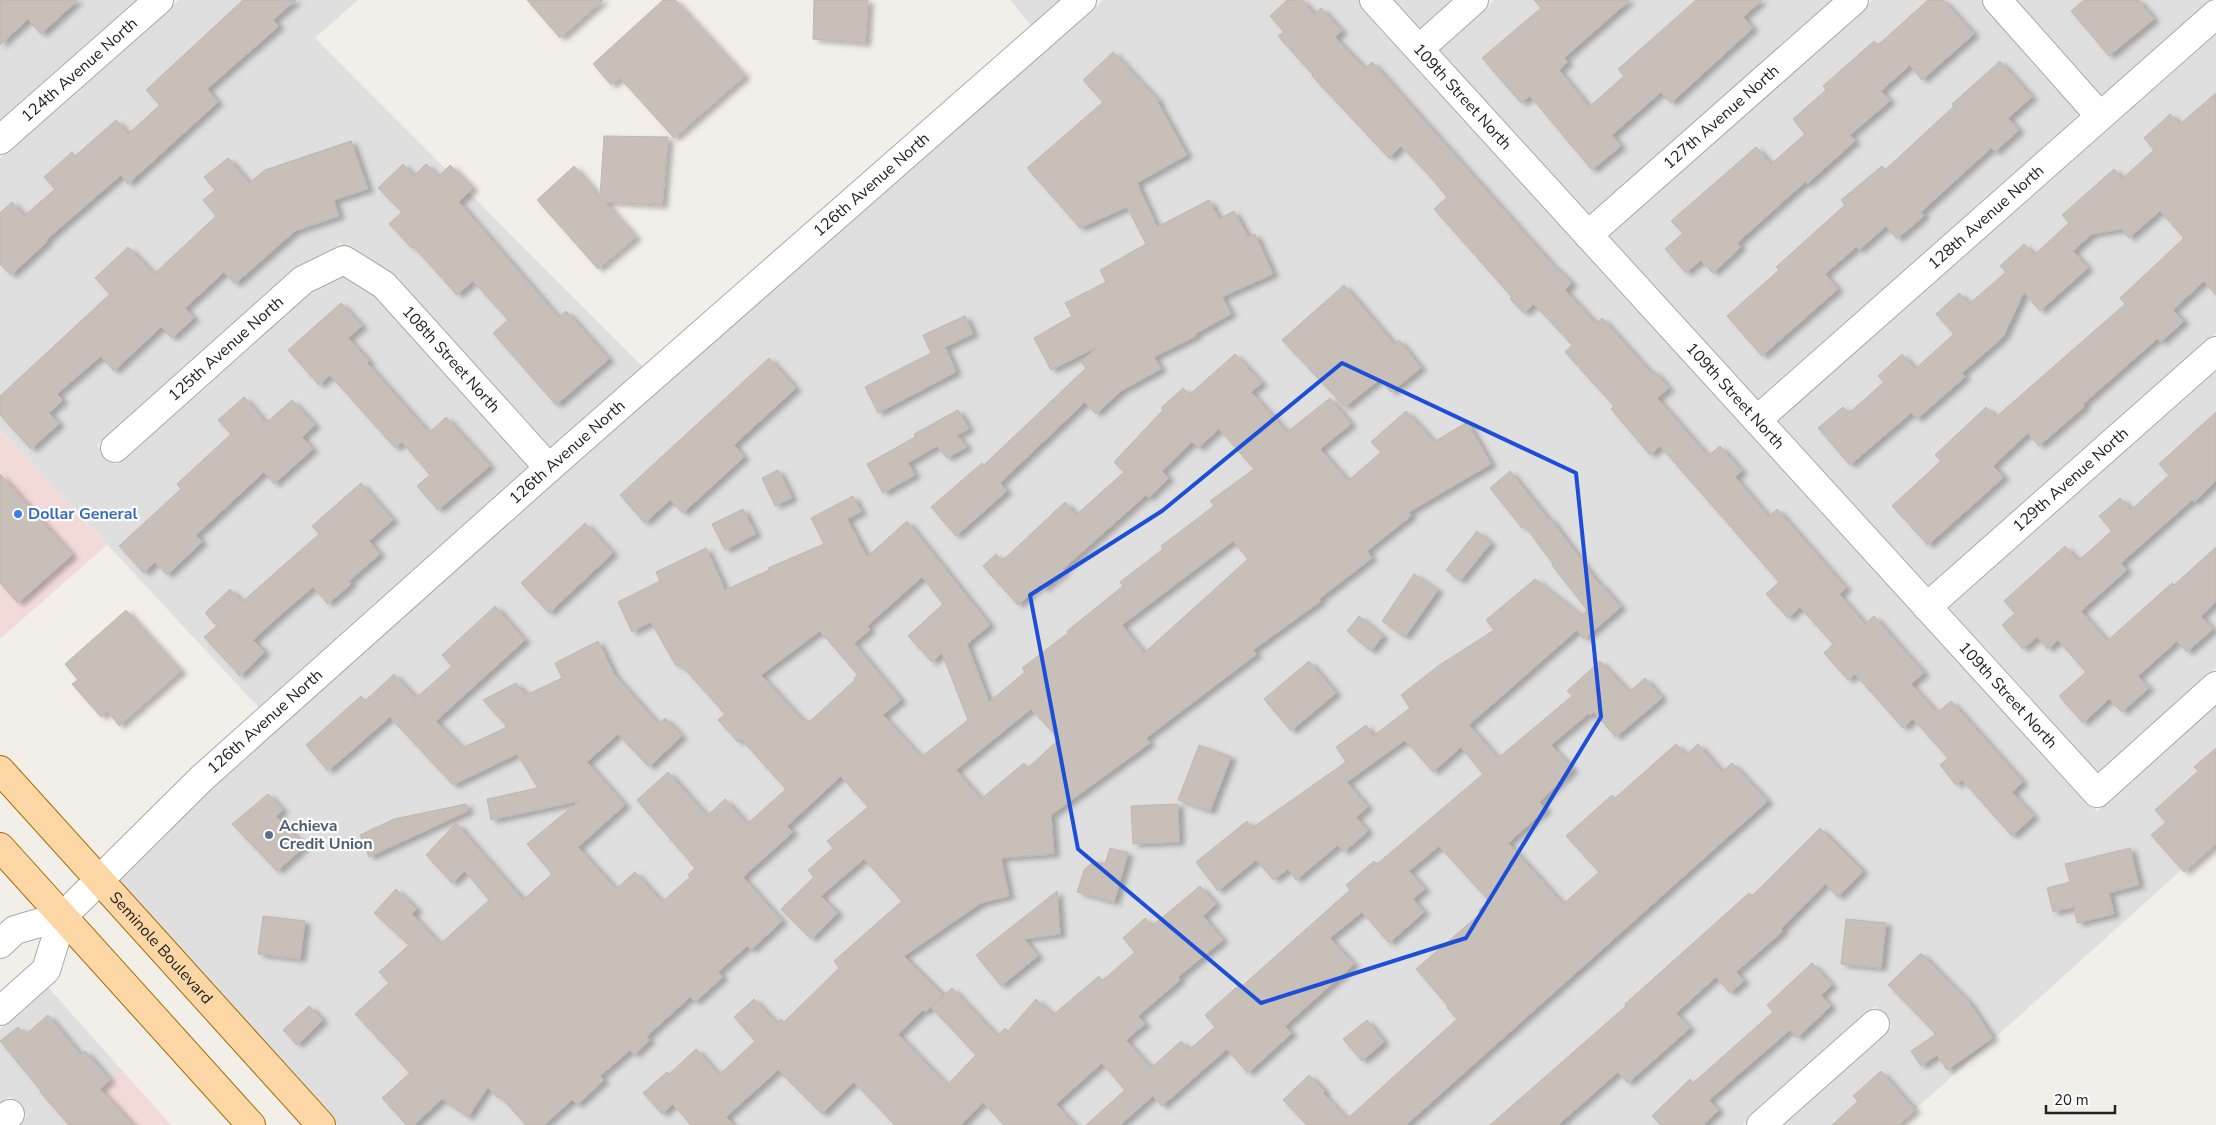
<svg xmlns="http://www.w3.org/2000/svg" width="2216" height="1125" viewBox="0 0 2216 1125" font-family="'Nunito Sans',sans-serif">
<defs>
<filter id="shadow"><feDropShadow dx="5.5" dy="3" stdDeviation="2.5" flood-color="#0004"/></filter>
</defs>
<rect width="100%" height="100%" fill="#f2efe9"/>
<path fill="#e0dfdf" d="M0,0h139l-139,122z
M179,0h179l-43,38 328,329 -94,83 -196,-199 -4,-8 -5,2 -5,-3 -4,8 -39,19 -199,176 18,20 196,-174 34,-17 31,21 155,171 -271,243 -260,-280v-271z
M1010,0h52l-30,27z
M1103,0h255l739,811 119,-107v135l-318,286h-116l110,-99 -17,-20 -133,119h-1404l-221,-243 94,-95 347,-309z
M1391,0h62l-34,31z
M1494,0h339l-245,217 -151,-166z
M1873,0h108l101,114 -326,288 -150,-165z
M2013,0h198l-111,98z
M2216,31v302l-289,257 -153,-168z
M2216,369v299l-119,108 -152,-167z
M47,986l74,83 -50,56h-54l10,-10 -17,-19 -10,8v-75z"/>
<path fill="#f2dad9" d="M0,429l107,116 -107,94z
M121,1069l50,56h-100z"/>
<path fill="#c7bfb8" stroke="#c4b6ab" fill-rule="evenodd" filter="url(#shadow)" d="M0,0h78l-37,34 -13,-15 -28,26z
M243,0h53l-23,20 6,6 -72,63 11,13 -90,82 -7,-9 -75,65 2,1 -37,34 -11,-11v-51l12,-11 12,14 31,-27 -11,-12 28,-25 3,4 41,-36 12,14 32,-29 -14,-15z
M527,0h76l-43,38z
M663,0h12l70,76 -71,62 -54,-60 -9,7 -18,-21z
M814,0h54l-3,43 -52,-4z
M1287,0h15l12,14 7,-6 21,23 -7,6 30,32 7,-7 178,200 22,21 -7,7 31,34 6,-6 49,55 3,-2 15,17 -12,10 51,58 12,-10 22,25 -7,6 34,40 8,-8 69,79 -7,6 26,30 9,-8 20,23 30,34 -13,11 26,29 14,-12 72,81 -11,10 22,24 -22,20 -50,-56 -6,5 -16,-20 8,-7 -35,-39 -10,9 -48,-54 -7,6 -24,-27 9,-9 -33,-37 -12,11 -22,-24 13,-12 -119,-136 -10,9 -39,-46 3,-3 -49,-54 7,-7 -38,-41 -10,9 -14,-14 2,-2 -78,-88 13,-12 -20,-24 -26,-27 -12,12 -77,-82 1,-1 -35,-39 6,-4 -14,-16z
M1534,0h96l-66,58 4,4 -9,8 30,37 35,-31 -6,-7 78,-69h66l-19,17 10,11 -82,75 -10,-11 -49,43 9,11 -29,24 -62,-74 -9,7 -39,-45 59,-50z
M1928,0h15l31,34 -52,46 -12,-15 -29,26 9,10 -40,34 5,6 -48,43 -2,-2 -68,61 4,4 -28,26 -12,-13 -15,13 -21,-24 18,-16 -12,-12 85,-74 15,17 34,-30 -12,-15 33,-29 -3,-4 51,-45 4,4z
M2084,0h54l16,19 -45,37 -38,-45z
M1113,52l46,49 -1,2 29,52 -50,28 20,44 52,-27 10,19 15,-8 14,26 7,-3 18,40 -51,23 9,17 -36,20 1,2 -42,21 7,12 -40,22 -25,23 -11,-12 -85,81 7,8 -51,45 -25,-29 51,-44 2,2 102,-97 -5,-6 16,-15 -46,23 -17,-32 38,-22 -7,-13 41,-21 -6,-12 46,-26 -19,-37 -47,21 -53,-60 76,-66 -20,-22z
M2000,61l32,36 -24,21 11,12 -24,22 -4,-4 -70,64 3,4 -27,23 -11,-13 -27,24 -3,-3 -31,27 13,15 -76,67 -35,-40 52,-46 -3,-3 69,-62 -4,-5 41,-34 3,4 69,-64 -2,-2z
M2216,93v202l-12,-14 -31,29 11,11 -23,21 -4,-3 -74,65 2,2 -46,40 -11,-13 -35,33 11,11 -76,68 -36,-39 49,-45 -6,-6 51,-48 10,10 129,-113 -5,-6 64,-60 -24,-27 -31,27 -7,-9 -30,5 -19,17 15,17 -48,43 -16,-19 -21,45 -41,36 3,4 -48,42 -6,-6 -61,52 -32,-37 25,-21 6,6 35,-31 -6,-6 24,-22 13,15 39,-35 -18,-20 23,-21 10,11 37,-32 -6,-6 24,-22 10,11 35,-32 -7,-8 52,-46 8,10 32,-29 -10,-12 26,-24 10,10z
M604,136l64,1 -6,68 -57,-3 31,35 -38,32 -61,-69 37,-34 26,30z
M351,141l17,48 -34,11 5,16 -44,15 -60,53 -11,-12 -39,36 9,10 -22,20 -11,-11 -47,44 -13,-15 -44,38 6,6 -14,13 10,11 -28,25 -31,-34v-19l110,-102 -15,-16 33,-31 26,27 62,-58 -13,-16 12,-10 -11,-13 24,-19 21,25 16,-13z
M403,164l11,12 12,-12 12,13 12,-12 23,23 -14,14 100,116 7,-7 43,48 -53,46 -63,-72 15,-13 -35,-39 -16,14 -43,-48 -2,1 -23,-24 13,-12 -24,-24z
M1344,285l50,59 5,-4 22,28 -30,24 -11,-13 -35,28 -63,-67z
M341,303l21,23 -14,12 21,23 -2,2 62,70 17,-16 44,49 -52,44 -21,-24 13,-11 -28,-33 -7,6 -65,-73 -11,10 -31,-35z
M965,316l8,18 -28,13 11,25 -78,41 -13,-26 66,-34 -8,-18z
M1235,354l27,29 -11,9 36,40 43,-34 21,26 -31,25 28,32 33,-29 -10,-10 35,-31 28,31 33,-20 24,42 -82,48 2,4 -44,35 5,7 -53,41 2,2 -68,49 4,4 -111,84 4,5 -99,72 3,39 -53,4 8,38 -28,7 -77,53 39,39 -18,17 -2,-2 -25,24 49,51 29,-30 -45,-48 21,-19 45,48 8,-8 3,3 28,-32 17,16 46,-39 3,5 33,-29 -12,-14 22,-20 7,8 48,-40 16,18 -13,12 20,24 -45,37 2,3 -42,36 7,8 -19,16 25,28 30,-27 8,9 26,-23 -10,-12 34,-30 2,2 109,-97 -4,-5 28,-24 3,3 106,-90 -22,-27 -28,25 -28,-32 -58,42 21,25 -12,10 12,14 -24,21 -6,-7 -42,35 -8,-11 -14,11 -18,-20 -38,31 -22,-29 51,-41 5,7 94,-66 -10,-15 30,-22 7,11 37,-28 -9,-13 37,-29 56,-36 -8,-10 49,-41 47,37 5,-6 -35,-45 1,-1 -28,-38 -3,2 -32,-40 20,-17 39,49 1,-2 49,66 1,-1 21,24 -37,32 -7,-9 -108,95 29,33 74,-62 -5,-5 33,-30 29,31 16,-14 17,20 -46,39 -22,-25 -4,4 -2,-2 -37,31 22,24 -34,33 7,7 -38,34 55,61 36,-32 -33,-36 46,-41 3,3 61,-54 10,11 12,-11 24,28 10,-9 36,38 -362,324h-99l-24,-25 26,-25 16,16 -2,2 24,26 110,-100 -10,-11 1,-2 -32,-37 65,-56 -2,-3 10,-9 -50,-55 -30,25 16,18 -12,10 11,13 -35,31 -27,-31 -32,26 24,26 -69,62 7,7 -44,40 -21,-24 -65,57 -9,-10 -33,29h-34l39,-35 -23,-27 -46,41 19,21h-71l-21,-23 -22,23h-66l-41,-43 -32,32 -44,-44 -52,47 8,8h-43l-18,-21 -11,10 -19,-21 24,-21 2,2 27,-25 23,26 36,-34 -21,-24 20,-18 22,24 5,-4 3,3 55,-54 -5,-7 68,-60 -38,-42 -43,37 17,17 -27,26 -30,-30 33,-32 -6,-7 25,-22 -6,-7 41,-34 -27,-31 -54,50 6,6 -50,45 39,44 -31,29 -4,-4 -29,26 5,5 -28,25 -5,-5 -44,40 4,3 -16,15 -4,-5 -30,26 4,4 -27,25 -5,-5 -28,25h-18l-26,-29 -2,2 -10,-11 -20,30 -26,-18 -28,26h-7l-25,-27 28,-25 -55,-59 34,-31 -10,-11 30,-27 -35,-32 22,-24 21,20 -5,5 28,30 49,-44 -24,-29 -13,12 -26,-28 30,-32 67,77 29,-26 -25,-30 52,-43 -88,19 -4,-21 51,-11 -21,-34 -64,31 -63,-68 -62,54 -22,-26 55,-49 4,5 29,-27 22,24 36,-32 -10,-11 53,-49 30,34 -89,81 26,27 45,-21 -24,-27 33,-17 10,12 36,-17 -7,-15 43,-22 16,33 44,50 7,-6 17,18 -33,31 -31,-33 -31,28 38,43 -47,42 38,42 19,-17 27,30 28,-25 -2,-2 7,-7 -58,-68 31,-28 39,44 18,-17 22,25 39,-35 -45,-50 -3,3 -20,-22 7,-6 -45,-50 -4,2 -25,-44 -19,10 -14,-30 42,-21 -4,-9 50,-24 19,42 44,-20 -1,-2 56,-24 -13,-26 42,-22 8,16 -14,7 20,38 40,-36 83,104 -23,19 22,58 36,-30 -3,-4 46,-35 -1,-2 56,-45 -3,-4 43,-33 -2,-3 53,-40 -4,-5 44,-32 -35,-40 -21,19 -6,-6 -30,29 7,7 -21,20 -2,-3 -83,74 1,2 -21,18 -3,-4 -22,20 -35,-39 13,-12 6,7 63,-59 11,13 48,-43 -10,-10 49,-52 -2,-2 22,-20 6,7zM1233,541l15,18 -104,94 -22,-28zM922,577l21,27 -35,32 24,26 10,-9 26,67 -47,37 -38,-42 18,-15 -47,-57 16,-13 -3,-4zM820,631l38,44 -4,3 1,2 -46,42 -3,-3 -2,3 -43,-47zM1031,709l28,30 -31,29 -4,-5 -43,36 -25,-29z
M769,358l27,30 -62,57 10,12 -61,56 -13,-13 -25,23 -25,-28z
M244,397l22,26 26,-23 23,25 -13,12 11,12 -39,35 -10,-12 -68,63 6,7 -35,33 -12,-13 -11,11 -25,-27 62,-57 -4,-5 54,-50 -13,-14z
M958,410l11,19 -12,6 10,12 -20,11 -10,-12 -29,17 7,12 -32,18 -16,-29 48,-27 -1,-3z
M2216,412v69l-22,21 -2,-2 -71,63 6,7 -46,41 26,30 65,-58 2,2 42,-38v55l-15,14 12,13 -26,23 -10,-11 -39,35 11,12 -27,24 -13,-13 -26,24 -24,-27 27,-24 -28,-32 -10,9 -11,-12 -14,12 -21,-24 13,-12 -11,-12 61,-55 13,15 34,-30 -13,-15 21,-18 11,12 38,-35 -10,-11z
M778,470l14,28 -17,8 -13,-28z
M0,474l72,81 -54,48 -18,-20z
M361,483l32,37 -24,21 11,13 -31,27 2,3 -23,20 -15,-17 -35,30 -25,23 12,12 -25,24 -36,-39 13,-11 -12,-13 25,-24 12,13 77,-68 -7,-8z
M743,509l13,25 -31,16 -13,-26z
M585,523l28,30 -64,60 -28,-30z
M1477,531l14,12 -31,38 -14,-11z
M1414,574l24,16 -33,47 -23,-16z
M126,610l55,61 -62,55 -11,-15 -7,6 -29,-33 6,-4 -13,-16z
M1359,616l24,20 -12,15 -24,-20z
M1309,661l27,32 -45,38 -27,-32z
M1199,745l32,12 -21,54 -32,-11z
M2216,748v96l-32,28 -33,-37 15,-13 -11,-12 43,-39 -4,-4z
M268,794l15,16 -7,6 29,30 -28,25 -45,-47z
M466,804l2,7 -99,46 -9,-22 34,-16z
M1178,804l1,38 -46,2 -2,-38z
M1820,828l43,43 -25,26 -13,-13 -44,45 2,2 -47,41 8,9 -14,12 -14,-16 -40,36 14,15 -62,55 -10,-11 -60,53h-68l136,-119 -1,-2 124,-111 3,3z
M1110,848l18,5 -14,49 -37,-10 7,-22 10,-9 11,3z
M2130,848l9,37 -30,8 5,21 -37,9 -3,-16 -21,5 -6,-24 23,-6 -5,-18z
M1057,891l3,43 -36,5 14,17 -37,30 -25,-31z
M263,916l42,5 -5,38 -42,-5z
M1846,919l40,4 -5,45 -40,-4z
M1921,953l48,49 24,36 -46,32 -10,-15 -16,11 -10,-15 25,-17 -48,-49z
M1812,963l20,22 -11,10 10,11 -34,32 -7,-8 -81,70 10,10 -16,15h-42l-9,-9 38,-37 3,4 80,-71 -6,-7z
M309,1006l14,14 -26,25 -14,-15z
M48,1015l33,40 4,-4 25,29 -10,9 33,36h-64l-29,-33 1,-1 -41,-50 18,-14 7,8z
M1367,1020l17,22 -22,19 -19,-22z
M1881,1071l34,39 -17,15h-66l26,-24 -5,-5z"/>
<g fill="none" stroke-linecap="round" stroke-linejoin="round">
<defs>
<g id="minor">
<path id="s1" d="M1374,0l723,793 119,-107"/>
<path d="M1997,0l103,116"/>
<path d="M1419,49l55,-49"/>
<path id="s2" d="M0,140l159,-140"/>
<path id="s3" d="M1588,235l266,-235"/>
<path id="s4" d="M1757,420l459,-406"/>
<path id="s5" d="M115,448l188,-168 41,-20 40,25 165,183"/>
<path id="s6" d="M1927,607l289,-256"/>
<path id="s7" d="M0,944l15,-14 48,-14 139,-138 347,-310 533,-468"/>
<path d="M0,1011l46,-41 17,-54"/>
<path d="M0,1122l10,-8"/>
<path d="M1761,1125l114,-101"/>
</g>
<g id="primary">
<path id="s8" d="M0,770l321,355"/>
<path d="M0,847l251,278"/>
</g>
</defs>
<use href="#minor" stroke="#a9a9a9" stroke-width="30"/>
<use href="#primary" stroke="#a06b00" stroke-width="30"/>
<use href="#minor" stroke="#fff" stroke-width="28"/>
<use href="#primary" stroke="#fcd6a4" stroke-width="28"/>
</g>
<path fill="none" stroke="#1d4ed8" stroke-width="4" stroke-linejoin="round" d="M1342,363l234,110 25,244 -135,221 -205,65 -183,-154 -48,-254 132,-84z"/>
<circle fill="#3f7fe0" stroke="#fff" stroke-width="2" cx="18" cy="514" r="5"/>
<circle fill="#5c6f8a" stroke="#fff" stroke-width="2" cx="269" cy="835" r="5"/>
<g text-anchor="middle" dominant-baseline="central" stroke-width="4.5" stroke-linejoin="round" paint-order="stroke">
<g font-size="16" fill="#222" stroke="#fff">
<text stroke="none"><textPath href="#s2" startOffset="106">124th Avenue North</textPath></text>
<text stroke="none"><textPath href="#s1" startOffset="131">109th Street North</textPath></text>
<text stroke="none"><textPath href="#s3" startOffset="178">127th Avenue North</textPath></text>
<text stroke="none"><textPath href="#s7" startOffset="1161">126th Avenue North</textPath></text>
<text stroke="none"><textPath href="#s4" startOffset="306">128th Avenue North</textPath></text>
<text stroke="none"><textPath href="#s5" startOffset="149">125th Avenue North</textPath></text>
<text stroke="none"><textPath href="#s5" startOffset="445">108th Street North</textPath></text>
<text stroke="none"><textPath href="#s1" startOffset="536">109th Street North</textPath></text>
<text stroke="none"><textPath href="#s7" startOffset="756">126th Avenue North</textPath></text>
<text stroke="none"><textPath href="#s6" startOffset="192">129th Avenue North</textPath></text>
<text stroke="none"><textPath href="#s1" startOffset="941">109th Street North</textPath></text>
<text stroke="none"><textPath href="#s7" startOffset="351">126th Avenue North</textPath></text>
<text stroke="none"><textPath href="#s8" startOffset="240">Seminole Boulevard</textPath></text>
</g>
<g font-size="16" font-weight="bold" fill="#366cbe" stroke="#fff" text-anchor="start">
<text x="28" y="514">Dollar General</text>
</g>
<g font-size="16" font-weight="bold" fill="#4e5e75" stroke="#fff" text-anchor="start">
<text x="279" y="826">Achieva<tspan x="279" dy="18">Credit Union</tspan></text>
</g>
</g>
<path d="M2046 1105v8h69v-8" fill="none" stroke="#222222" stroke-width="2.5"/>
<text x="2054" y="1105" font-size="15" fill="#222222" stroke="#ffffff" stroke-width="4" paint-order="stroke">20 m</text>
</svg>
